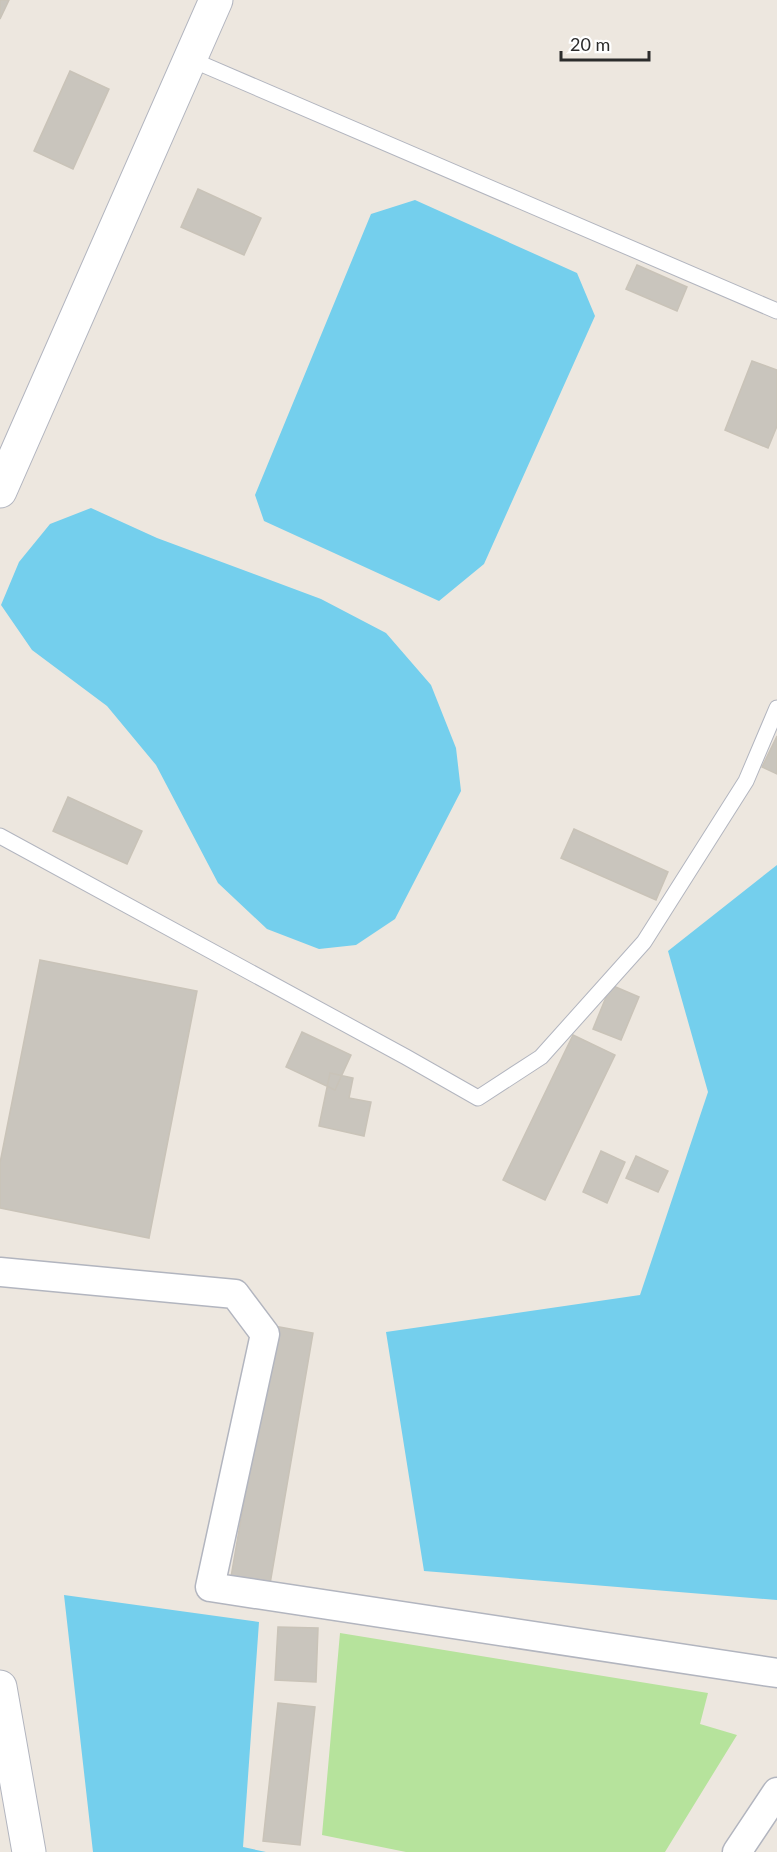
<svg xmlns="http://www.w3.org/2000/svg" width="777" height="1852" viewBox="0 0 777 1852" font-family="Lato,sans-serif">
<rect width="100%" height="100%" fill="#ede7df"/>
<path fill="#b6e39c" d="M340,1633l368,60 -8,31 37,11 -72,117h-259l-84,-17z"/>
<path fill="#74cfed" d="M415,200l162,73 18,43 -111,248 -45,37 -175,-80 -9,-26 116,-281z
M91,508l66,30 164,61 65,34 45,52 25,63 5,43 -66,128 -39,26 -37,4 -52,-20 -49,-46 -62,-118 -49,-59 -75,-56 -31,-45 18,-43 31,-38z
M777,865v735l-353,-29 -38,-239 254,-37 68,-203 -40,-141z
M64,1595l195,27 -16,225 23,5h-173z"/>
<path fill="#c9c5bd" stroke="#c9c3b8" stroke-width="1.5" d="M0,0h9l-9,19z
M70,71l39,18 -36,80 -39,-18z
M198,189l63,29 -17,37 -63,-28z
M637,265l50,22 -10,24 -51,-22z
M752,361l25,9v56l-9,22 -43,-18z
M777,736v38l-15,-7z
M68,797l74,34 -15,33 -74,-33z
M574,829l94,43 -12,28 -95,-42z
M40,960l157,31 -48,247 -149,-30v-45z
M611,985l28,12 -18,43 -28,-11z
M302,1032l49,23 -16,35 -49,-23z
M573,1035l42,20 -70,145 -42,-20z
M330,1073l23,5 -4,20 22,4 -7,34 -45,-10z
M601,1151l24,11 -18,41 -24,-11z
M636,1156l32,15 -10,21 -32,-14z
M274,1326l39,7 -44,257 -39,-7z
M278,1627l40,1 -2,54 -41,-2z
M278,1703l37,4 -15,138 -37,-4z"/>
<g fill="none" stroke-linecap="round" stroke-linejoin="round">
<defs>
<path id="service" d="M190,59l587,252
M0,836l406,221 72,41 63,-41 103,-115 102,-161 31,-73"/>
<path id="minor" d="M0,1272l235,22 30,40 -55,253 567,86
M737,1852l40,-60"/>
<path id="tertiary" d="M0,491l216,-491
M0,1687l29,165"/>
</defs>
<use href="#service" stroke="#b2b5bf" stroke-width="17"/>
<use href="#minor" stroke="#b2b5bf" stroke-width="31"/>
<use href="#tertiary" stroke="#b2b5bf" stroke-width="35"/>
<use href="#service" stroke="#fff" stroke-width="15"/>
<use href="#minor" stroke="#fff" stroke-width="28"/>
<use href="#tertiary" stroke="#fff" stroke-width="33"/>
</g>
<path d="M561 51v9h88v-9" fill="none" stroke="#2c2c2c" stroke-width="3"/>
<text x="570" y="51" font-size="18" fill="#2c2c2c" stroke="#ffffff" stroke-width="4.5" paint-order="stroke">20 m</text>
</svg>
